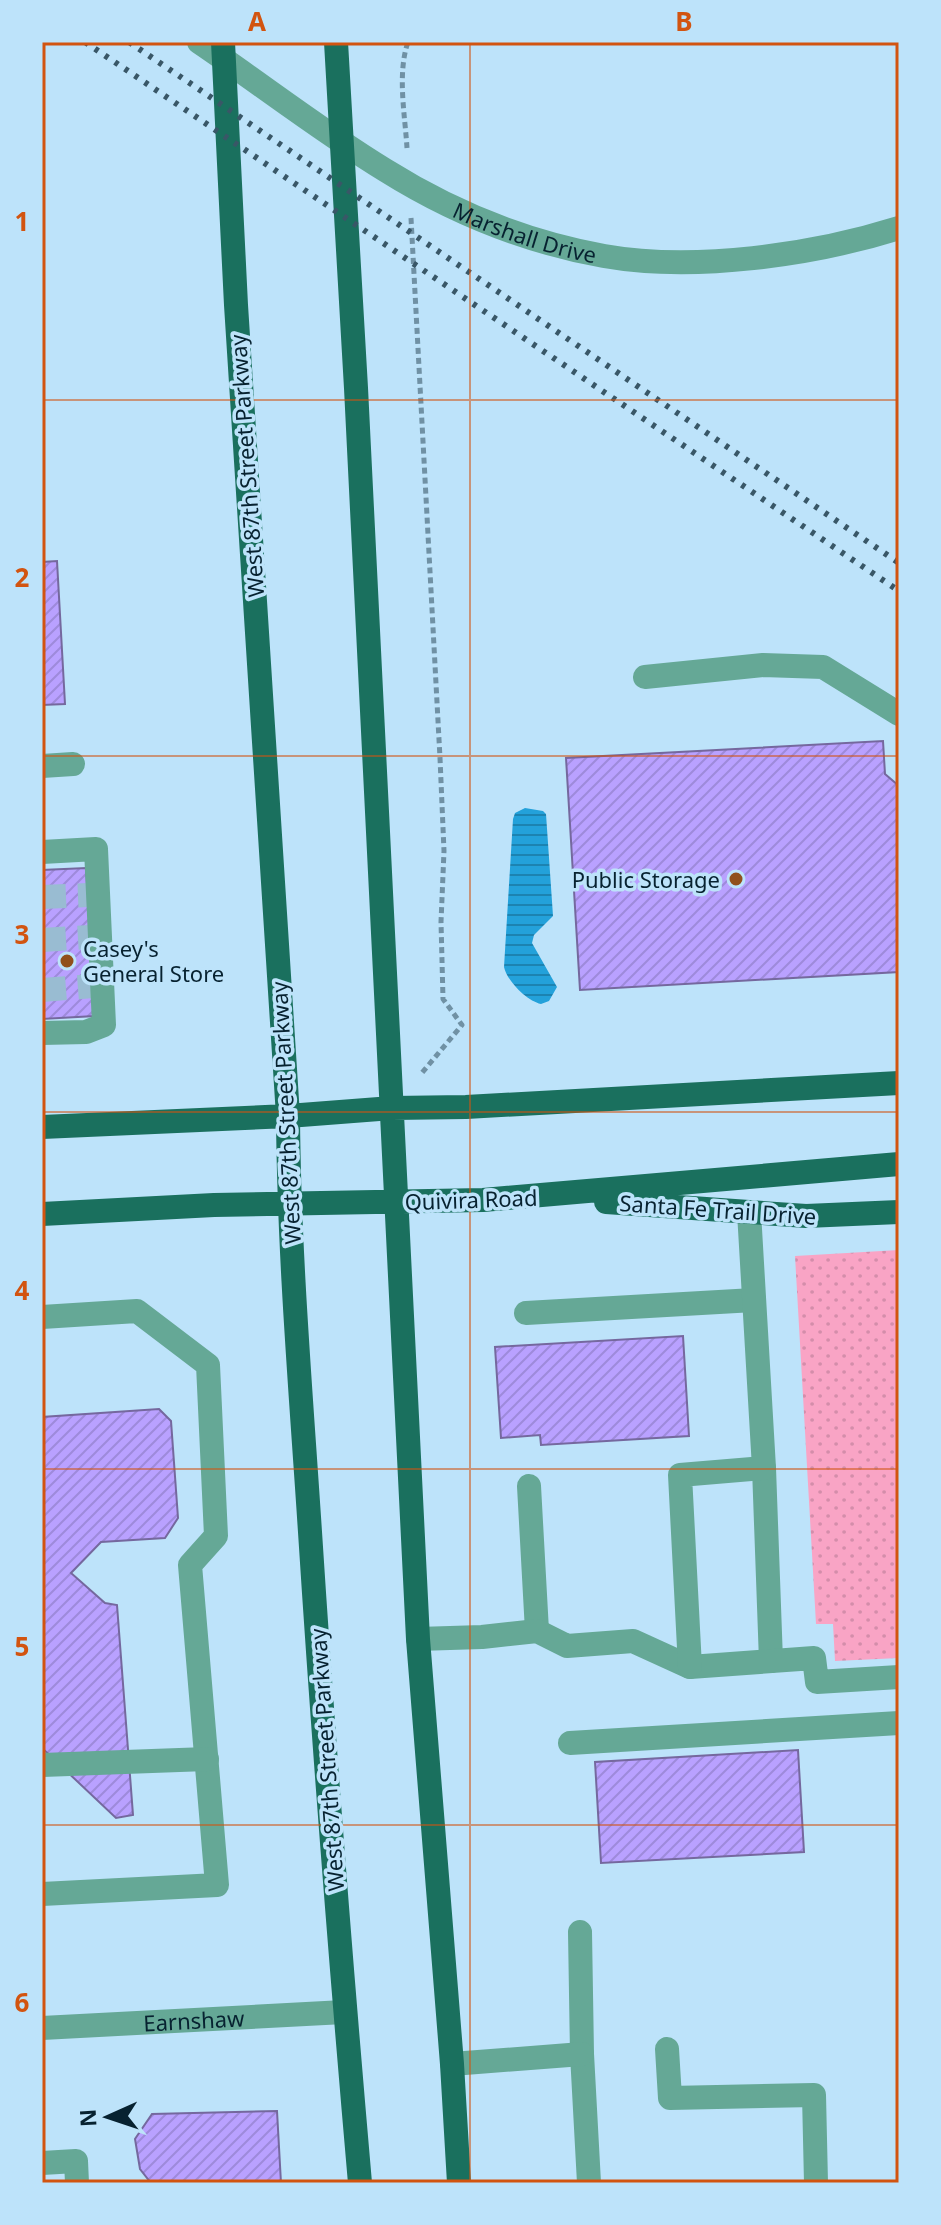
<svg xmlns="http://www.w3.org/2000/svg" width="941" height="2225" viewBox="0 0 941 2225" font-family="'Noto Sans',sans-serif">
<defs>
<pattern id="grass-dots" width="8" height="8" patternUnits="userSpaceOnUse" patternTransform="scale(2)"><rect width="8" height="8" fill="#f9a4c5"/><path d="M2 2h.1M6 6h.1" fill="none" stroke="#d48daa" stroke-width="1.8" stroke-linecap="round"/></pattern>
<pattern id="water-rules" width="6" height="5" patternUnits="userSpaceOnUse" patternTransform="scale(2)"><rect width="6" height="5" fill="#23a1da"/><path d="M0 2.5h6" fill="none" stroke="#1c83b1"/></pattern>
<pattern id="building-hatch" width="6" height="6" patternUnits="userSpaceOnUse" patternTransform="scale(2)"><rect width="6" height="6" fill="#b9a1ff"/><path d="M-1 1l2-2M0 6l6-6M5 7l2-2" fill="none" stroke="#9e8adb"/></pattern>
</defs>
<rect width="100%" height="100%" fill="#bde3fa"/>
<path fill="url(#grass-dots)" d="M899,1250v408l-64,3 -2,-37h-17l-21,-368z"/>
<path fill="url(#water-rules)" d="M525,808l18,3 3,3 7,102 -19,19 -2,8 25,44 -8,14 -8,3c-14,-3 -34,-23 -37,-37l9,-148 2,-6z"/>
<path fill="url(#building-hatch)" stroke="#75689e" stroke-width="2" d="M57,561l8,143 -23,1v-143z
M883,741l2,33 14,12v186l-319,18 -14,-232z
M86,868l9,148 -53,3v-149z
M683,1336l6,100 -148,9 -1,-10 -39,3 -6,-91z
M159,1409l12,12 7,97 -13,20 -64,4 -30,31 34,30 12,2 16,210 -17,3 -74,-70v-331z
M798,1750l6,102 -203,11 -6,-101z
M277,2111l4,72h-130l-11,-14 -5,-30 17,-25z"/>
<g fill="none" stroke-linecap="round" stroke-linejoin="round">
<path stroke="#99bcd2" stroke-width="24" stroke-dasharray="24 12" stroke-linecap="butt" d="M42,897l46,-2
M42,940l48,-3
M42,990l51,-4"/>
<path stroke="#7091a4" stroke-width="5" stroke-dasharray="6 4" stroke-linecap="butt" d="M407,148c-2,-33 -10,-74 1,-106
M411,218l29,540 4,93 -3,71 2,77 19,26 -41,49"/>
<g stroke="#65a896" stroke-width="24">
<path id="s1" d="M199,42c62,42 122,89 186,128 67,42 141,72 219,86 90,16 209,-1 295,-28"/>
<path d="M645,677l118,-12 60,2 76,47"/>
<path d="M42,766l31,-2"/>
<path d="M42,852l54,-3 8,176 -18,7 -44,1"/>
<path d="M526,1313l228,-13"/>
<path d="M42,1317l95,-6 71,54 8,171 -26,29 27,320 -175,9"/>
<path d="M764,1468l7,193"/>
<path d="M529,1486l8,145"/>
<path d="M418,1639l64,-2 55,-6 30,15 66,-5 57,26 124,-9 3,24 82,-5"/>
<path d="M690,1667l-10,-192 84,-7 -15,-256"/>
<path d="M570,1743l329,-20"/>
<path d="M42,1765l165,-6"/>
<path d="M580,1932l2,122 7,129"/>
<path id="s2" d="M42,2028l302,-16"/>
<path d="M667,2049l3,49 144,-3 2,88"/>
<path d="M452,2064l130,-10"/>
<path d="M42,2163l34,-2 1,22"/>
</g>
<path stroke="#1a705e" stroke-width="24" d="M223,42l13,263 52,811c1,139 13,278 22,416 14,217 31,434 50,651
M336,42l20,346 62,1251 34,425 7,119
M42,1127l246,-11 104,-8 74,-1 433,-24
M606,1202l200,14 93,-4
M42,1214l172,-9 269,-5 416,-36"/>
<path stroke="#395767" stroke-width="6" stroke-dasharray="4 8" stroke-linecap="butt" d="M85,42l814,549
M129,42l770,521"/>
</g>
<path fill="none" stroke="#d25410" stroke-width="2" stroke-opacity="0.55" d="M470,42v2141M42,400h857M42,756h857M42,1112h857M42,1469h857M42,1825h857"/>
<g fill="#91501c" stroke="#bde3fa" stroke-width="3">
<circle cx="736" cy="879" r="8"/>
<circle cx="67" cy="961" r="8"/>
</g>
<g text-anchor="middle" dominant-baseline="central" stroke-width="7" stroke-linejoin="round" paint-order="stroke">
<g font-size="22" fill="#072230" stroke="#bde3fa">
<text stroke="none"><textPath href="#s1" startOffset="380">Marshall Drive</textPath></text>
<text transform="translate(246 466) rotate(-94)">West 87th Street Parkway</text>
<text transform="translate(285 1113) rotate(-93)">West 87th Street Parkway</text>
<text transform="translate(471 1199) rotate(-2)">Quivira Road</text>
<text transform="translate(718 1209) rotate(4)">Santa Fe Trail Drive</text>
<text transform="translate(326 1760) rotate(-94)">West 87th Street Parkway</text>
<text stroke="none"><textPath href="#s2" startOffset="152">Earnshaw</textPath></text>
</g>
<g font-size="22" fill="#072230" stroke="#bde3fa" text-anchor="end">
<text x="720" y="879">Public Storage</text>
<text x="83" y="948" text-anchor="start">Casey's<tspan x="83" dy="25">General Store</tspan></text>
</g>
</g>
<rect width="941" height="2225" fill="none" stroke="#bde3fa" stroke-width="88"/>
<g transform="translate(108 2117) rotate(267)" stroke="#bde3fa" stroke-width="6" paint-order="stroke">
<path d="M0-6L14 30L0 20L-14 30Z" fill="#072230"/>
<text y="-12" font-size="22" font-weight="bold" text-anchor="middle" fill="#072230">N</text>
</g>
<rect x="44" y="44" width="853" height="2137" fill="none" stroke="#d25410" stroke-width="3"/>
<g font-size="26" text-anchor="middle" font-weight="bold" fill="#d25410">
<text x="257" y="31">A</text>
<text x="684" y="31">B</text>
<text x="22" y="231">1</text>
<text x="22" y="587">2</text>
<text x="22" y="944">3</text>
<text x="22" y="1300">4</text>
<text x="22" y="1656">5</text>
<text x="22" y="2012">6</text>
</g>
</svg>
